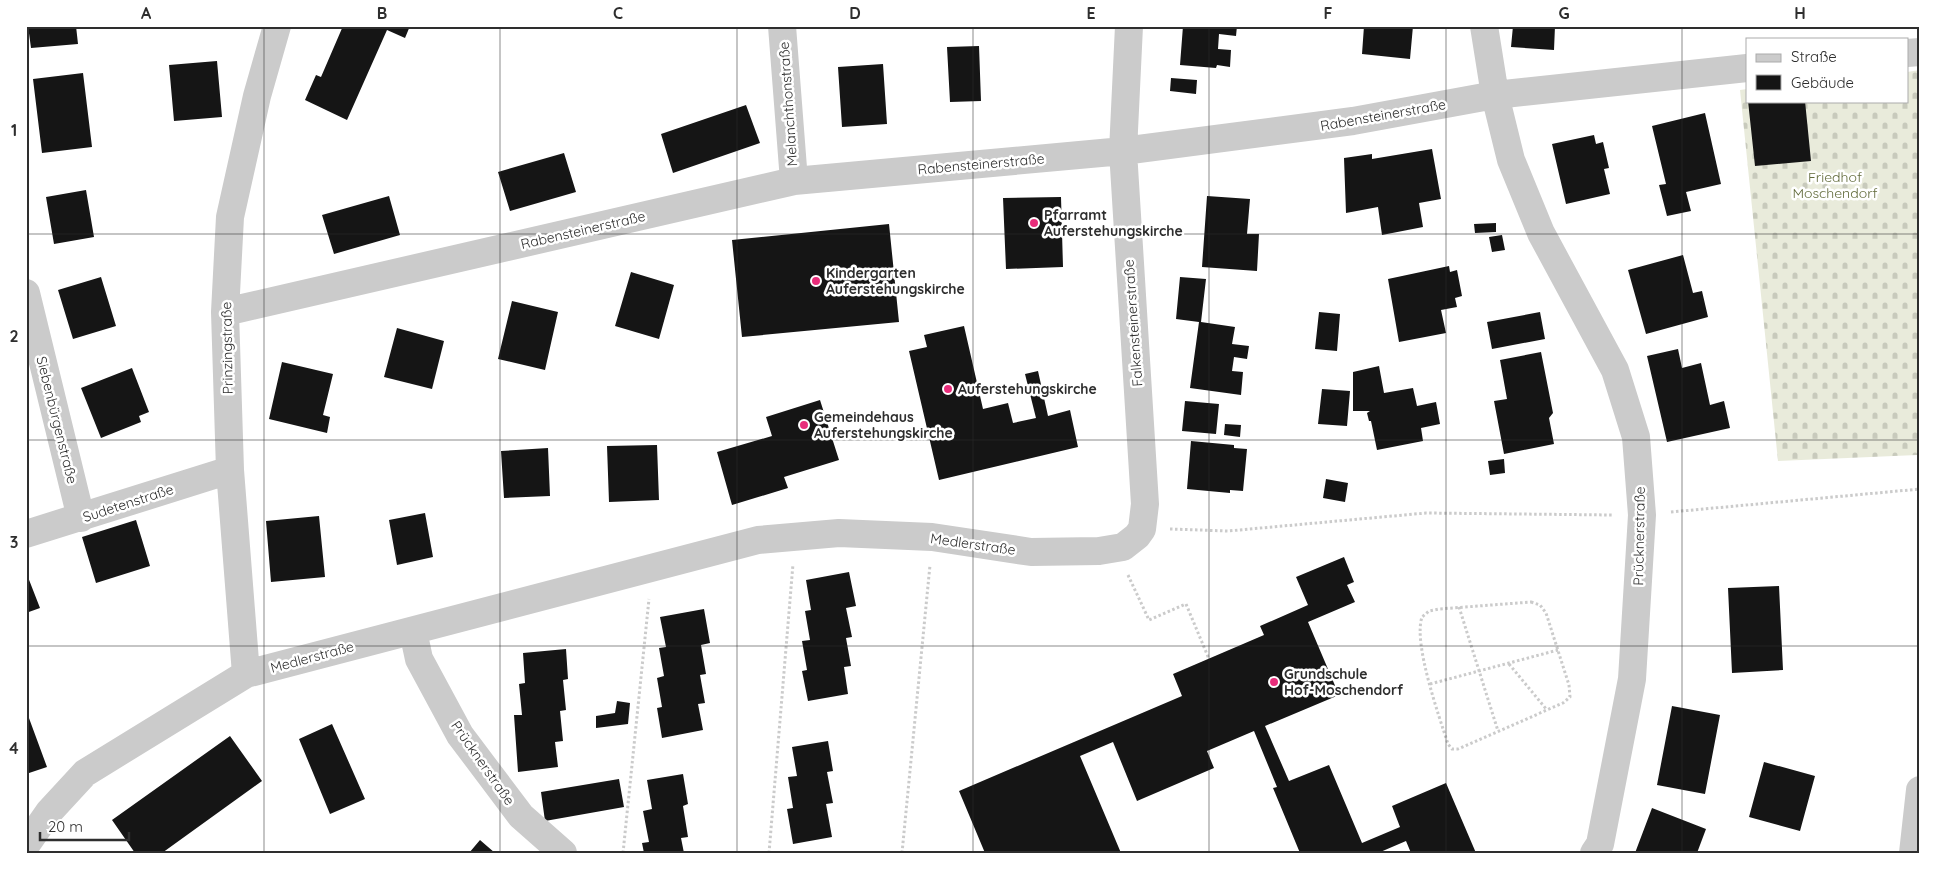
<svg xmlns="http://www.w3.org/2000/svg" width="1946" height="879" viewBox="0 0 1946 879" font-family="Quicksand,sans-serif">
<defs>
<pattern id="cemetery-stones" width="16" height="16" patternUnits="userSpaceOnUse" patternTransform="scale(1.25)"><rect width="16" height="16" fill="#e9ebdb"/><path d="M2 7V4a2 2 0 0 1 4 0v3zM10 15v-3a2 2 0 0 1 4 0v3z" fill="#c8cabc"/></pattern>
</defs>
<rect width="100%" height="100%" fill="#fff"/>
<path fill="url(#cemetery-stones)" d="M1920,70l-3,385 -139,6 -38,-371 7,-1v12h160v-29z"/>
<path fill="#151515" d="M28,26h48l2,18 -47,4z
M343,26h67l-5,12 -18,-8 -40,90 -42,-20 11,-25 5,2z
M1183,26h54l-1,10 -17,-2 -1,15 13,1 -1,17 -13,-2 -1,3 -36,-3z
M1364,26h49l-3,33 -48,-5z
M1513,26h42l-1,24 -43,-3z
M979,46l2,55 -31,1 -3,-55z
M217,61l5,56 -48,4 -5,-56z
M883,64l4,60 -45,3 -4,-60z
M83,73l9,74 -50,6 -9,-74z
M1171,78l26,2 -1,14 -26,-3z
M1748,101h57l6,60 -56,5z
M746,105l14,38 -87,30 -12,-39z
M1705,113l16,71 -35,8 5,19 -24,5 -8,-31 7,-1 -14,-58z
M1594,135l2,9 7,-2 6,26 -5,1 6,25 -44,10 -14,-60z
M1432,149l9,50 -22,4 4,24 -41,8 -4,-28 -32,6 -2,-55 28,-4v5z
M564,153l12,39 -66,19 -12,-39z
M86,190l8,47 -40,7 -8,-47z
M389,196l11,39 -66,19 -12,-39z
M1207,196l43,3 -3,35h12l-2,37 -55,-4z
M1061,197l2,70 -57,2 -3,-71z
M1496,223v9l-21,1 -1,-9z
M889,224l10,98 -157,15 -10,-97z
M1502,235l3,15 -13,2 -3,-15z
M1683,255l10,38 9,-2 6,26 -62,17 -18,-64z
M1449,266l1,6 7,-2 5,26 -7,2 2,9 -16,3 5,23 -47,9 -11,-63z
M631,272l43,13 -15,54 -44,-13z
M101,277l15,49 -43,13 -15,-49z
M1180,277l26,2 -5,43 34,5 -3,17 17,2 -2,13 -13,-2 -2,14 11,1 -2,23 -51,-7 9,-66 -23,-3z
M512,301l46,11 -13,58 -47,-11z
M1319,312l21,2 -3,37 -22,-2z
M1540,312l5,27 -53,10 -5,-27z
M964,326l19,83 25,-6 5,20 23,-5 -11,-44 13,-3 10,45 22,-6 8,37 -139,33 -30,-129 18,-4 -3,-12z
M397,328l47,13 -12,48 -48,-12z
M1678,349l4,19 19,-5 9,42 14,-4 6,27 -63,14 -20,-86z
M1541,352l12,61 -4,5 5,26 -50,10 -10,-53 13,-2 -7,-39z
M282,362l51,12 -10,41 7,2 -3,16 -58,-14z
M1379,366l5,27 29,-5 4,18 19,-4 4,22 -19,4 2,13 -46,9 -6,-29h-2l-2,-8 3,-2h-17v-39z
M132,368l17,44 -10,4 2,6 -40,16 -20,-50z
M1322,389l28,2 -3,35 -29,-2z
M820,400l19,60 -55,17 4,11 -56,17 -15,-53 55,-16 -6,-19z
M1185,401l34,3 -3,30 -34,-3z
M1225,424l16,1 -1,12 -16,-2z
M1191,441l43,4v3l13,1 -4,42 -13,-1v3l-43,-4z
M657,445l2,55 -50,2 -2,-56z
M548,448l2,48 -46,2 -3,-47z
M1504,459l1,14 -15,2 -2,-14z
M1326,479l22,4 -3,19 -22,-4z
M425,513l8,44 -36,8 -8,-45z
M319,516l6,61 -54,5 -5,-61z
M136,520l14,46 -54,17 -14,-46z
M1344,557l10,25 -7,3 8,17 -47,20 31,73 -74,31 24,55 40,-16 33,78 38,-16 -8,-21 54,-23 30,70h-65l-5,-12 -28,12h-78l-27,-65 4,-1 -23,-56 -47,20 7,17 -77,33 -24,-59 -33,14 41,97h-136l-26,-62 223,-95 -9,-22 91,-39 -4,-9 48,-21 -12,-28z
M26,572l14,36 -14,5z
M849,572l7,34 -10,2 6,29 -6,1 5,28 -7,1 4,27 -40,7 -6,-30 5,-1 -5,-29 8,-1 -5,-29 6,-1 -5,-30z
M1779,586l4,84 -51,3 -4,-85z
M704,609l6,34 -9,2 5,29 -6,1 5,28 -7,1 5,26 -41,8 -5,-30 5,-1 -5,-29 7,-2 -5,-28 7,-1 -6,-30z
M566,649l2,30 -5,1 3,30 -6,1 3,30 -8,1 3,25 -40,5 -4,-57h8l-3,-31 6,-1 -2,-30z
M617,701l13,2 -2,21 -32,4v-12l19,-3z
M1672,706l48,9 -15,79 -48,-9z
M26,710l21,57 -21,7z
M332,724l33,75 -35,15 -31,-75z
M230,736l32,45 -100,72h-27l-23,-33z
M828,741l5,30 -6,1 6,31 -7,1 6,33 -39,7 -6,-35 6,-1 -5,-31 9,-1 -5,-29z
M1764,762l51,14 -15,55 -51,-14z
M683,774l5,30 -5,2 5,31 -7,1 3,15h-40l-2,-10 7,-1 -6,-31 9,-2 -5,-29z
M619,779l5,28 -79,14 -4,-29z
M1652,808l54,21 -9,24h-62z
M480,840l15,13h-26z"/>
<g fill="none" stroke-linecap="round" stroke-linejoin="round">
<path stroke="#cbcbcb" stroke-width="3" stroke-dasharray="2.5 2.5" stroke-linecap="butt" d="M1671,512l249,-23
M1170,529l58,2 198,-18 187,2
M1128,575l21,45 37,-16 23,55
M1531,602l9,3 6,8 23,72 1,12 -7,6 -105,46h-6l-4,-5c-9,-28 -35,-101 -26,-127l7,-6 10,-2z
M1459,607l39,124
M1509,664l38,46
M1430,684l128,-34
M623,853l26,-254
M769,853l24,-289
M902,853l28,-288"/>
<path stroke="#cbcbcb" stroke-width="28" d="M782,26l12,155
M1484,26l11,69 16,65 30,73 74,137 21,67 6,78 -10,164 -32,165 -6,9
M1907,53l13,-1
M26,293l55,225
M225,312l569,-131 329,-30 230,-30 142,-26 252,-27
M26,534l204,-64
M413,631l6,28 41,76 61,81 42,37
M246,674l-16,-204 -5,-158 5,-95 27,-121 20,-70
M26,845l23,-33 36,-39 161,-99 512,-134 81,-7 93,4 99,15 68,-1 24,-4 14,-11 5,-7 3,-25 -22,-353 6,-125
M1913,853l7,-63"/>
</g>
<path fill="none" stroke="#2e2e2e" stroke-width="1" stroke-opacity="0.55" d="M264,26v827M500,26v827M737,26v827M973,26v827M1209,26v827M1446,26v827M1682,26v827M26,234h1894M26,440h1894M26,646h1894"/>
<g fill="#e82c7a" stroke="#fff" stroke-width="2">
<circle cx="1034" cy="223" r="5"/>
<circle cx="816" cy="281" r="5"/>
<circle cx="948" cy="389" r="5"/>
<circle cx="804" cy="425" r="5"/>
<circle cx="1274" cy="682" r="5"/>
</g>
<g text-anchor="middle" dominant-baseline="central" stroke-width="5" stroke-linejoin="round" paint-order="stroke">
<g font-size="14" fill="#2e2e2e" stroke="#fff">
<text transform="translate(788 104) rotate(-94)">Melanchthonstraße</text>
<text transform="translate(1383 115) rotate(-10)">Rabensteinerstraße</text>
<text transform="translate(981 164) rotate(-5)">Rabensteinerstraße</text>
<text transform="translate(583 230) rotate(-13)">Rabensteinerstraße</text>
<text transform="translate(1133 323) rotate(-94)">Falkensteinerstraße</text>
<text transform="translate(227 348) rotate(-91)">Prinzingstraße</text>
<text transform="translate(57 420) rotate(76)">Siebenbürgenstraße</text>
<text transform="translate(128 503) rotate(-18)">Sudetenstraße</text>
<text transform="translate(1639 536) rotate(-89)">Prücknerstraße</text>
<text transform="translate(973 544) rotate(8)">Medlerstraße</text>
<text transform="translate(312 657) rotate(-15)">Medlerstraße</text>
<text transform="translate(483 763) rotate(55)">Prücknerstraße</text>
</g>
<g font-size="14" fill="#616a3a" stroke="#fff">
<text x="1835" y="177">Friedhof<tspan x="1835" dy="16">Moschendorf</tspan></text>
</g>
<g font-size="14" font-weight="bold" fill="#2e2e2e" stroke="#fff" text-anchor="start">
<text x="1044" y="215">Pfarramt<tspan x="1044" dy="16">Auferstehungskirche</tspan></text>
<text x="826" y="273">Kindergarten<tspan x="826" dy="16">Auferstehungskirche</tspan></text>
<text x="958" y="389">Auferstehungskirche</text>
<text x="814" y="417">Gemeindehaus<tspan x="814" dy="16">Auferstehungskirche</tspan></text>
<text x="1284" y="674">Grundschule<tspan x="1284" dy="16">Hof-Moschendorf</tspan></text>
</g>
</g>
<rect width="1946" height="879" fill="none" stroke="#ffffff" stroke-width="55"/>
<rect x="1746" y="38" width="162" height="65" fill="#ffffff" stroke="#ababab"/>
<rect x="1756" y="54" width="25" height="8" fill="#cbcbcb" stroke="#ababab"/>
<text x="1791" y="62" font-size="15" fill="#2e2e2e">Straße</text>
<rect x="1756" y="75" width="25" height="15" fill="#151515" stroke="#ababab"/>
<text x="1791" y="88" font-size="15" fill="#2e2e2e">Gebäude</text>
<path d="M40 832v8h89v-8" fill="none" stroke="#2e2e2e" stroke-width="2.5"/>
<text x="48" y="832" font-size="15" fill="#2e2e2e" stroke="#ffffff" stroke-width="4" paint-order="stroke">20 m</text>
<rect x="28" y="28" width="1890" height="824" fill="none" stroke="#2e2e2e" stroke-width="2"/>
<g font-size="16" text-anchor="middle" font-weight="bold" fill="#2e2e2e">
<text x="146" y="19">A</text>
<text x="382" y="19">B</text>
<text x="618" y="19">C</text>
<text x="855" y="19">D</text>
<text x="1091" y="19">E</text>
<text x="1328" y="19">F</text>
<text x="1564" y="19">G</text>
<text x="1800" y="19">H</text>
<text x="14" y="136">1</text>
<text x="14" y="342">2</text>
<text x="14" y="548">3</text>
<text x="14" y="754">4</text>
</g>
</svg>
